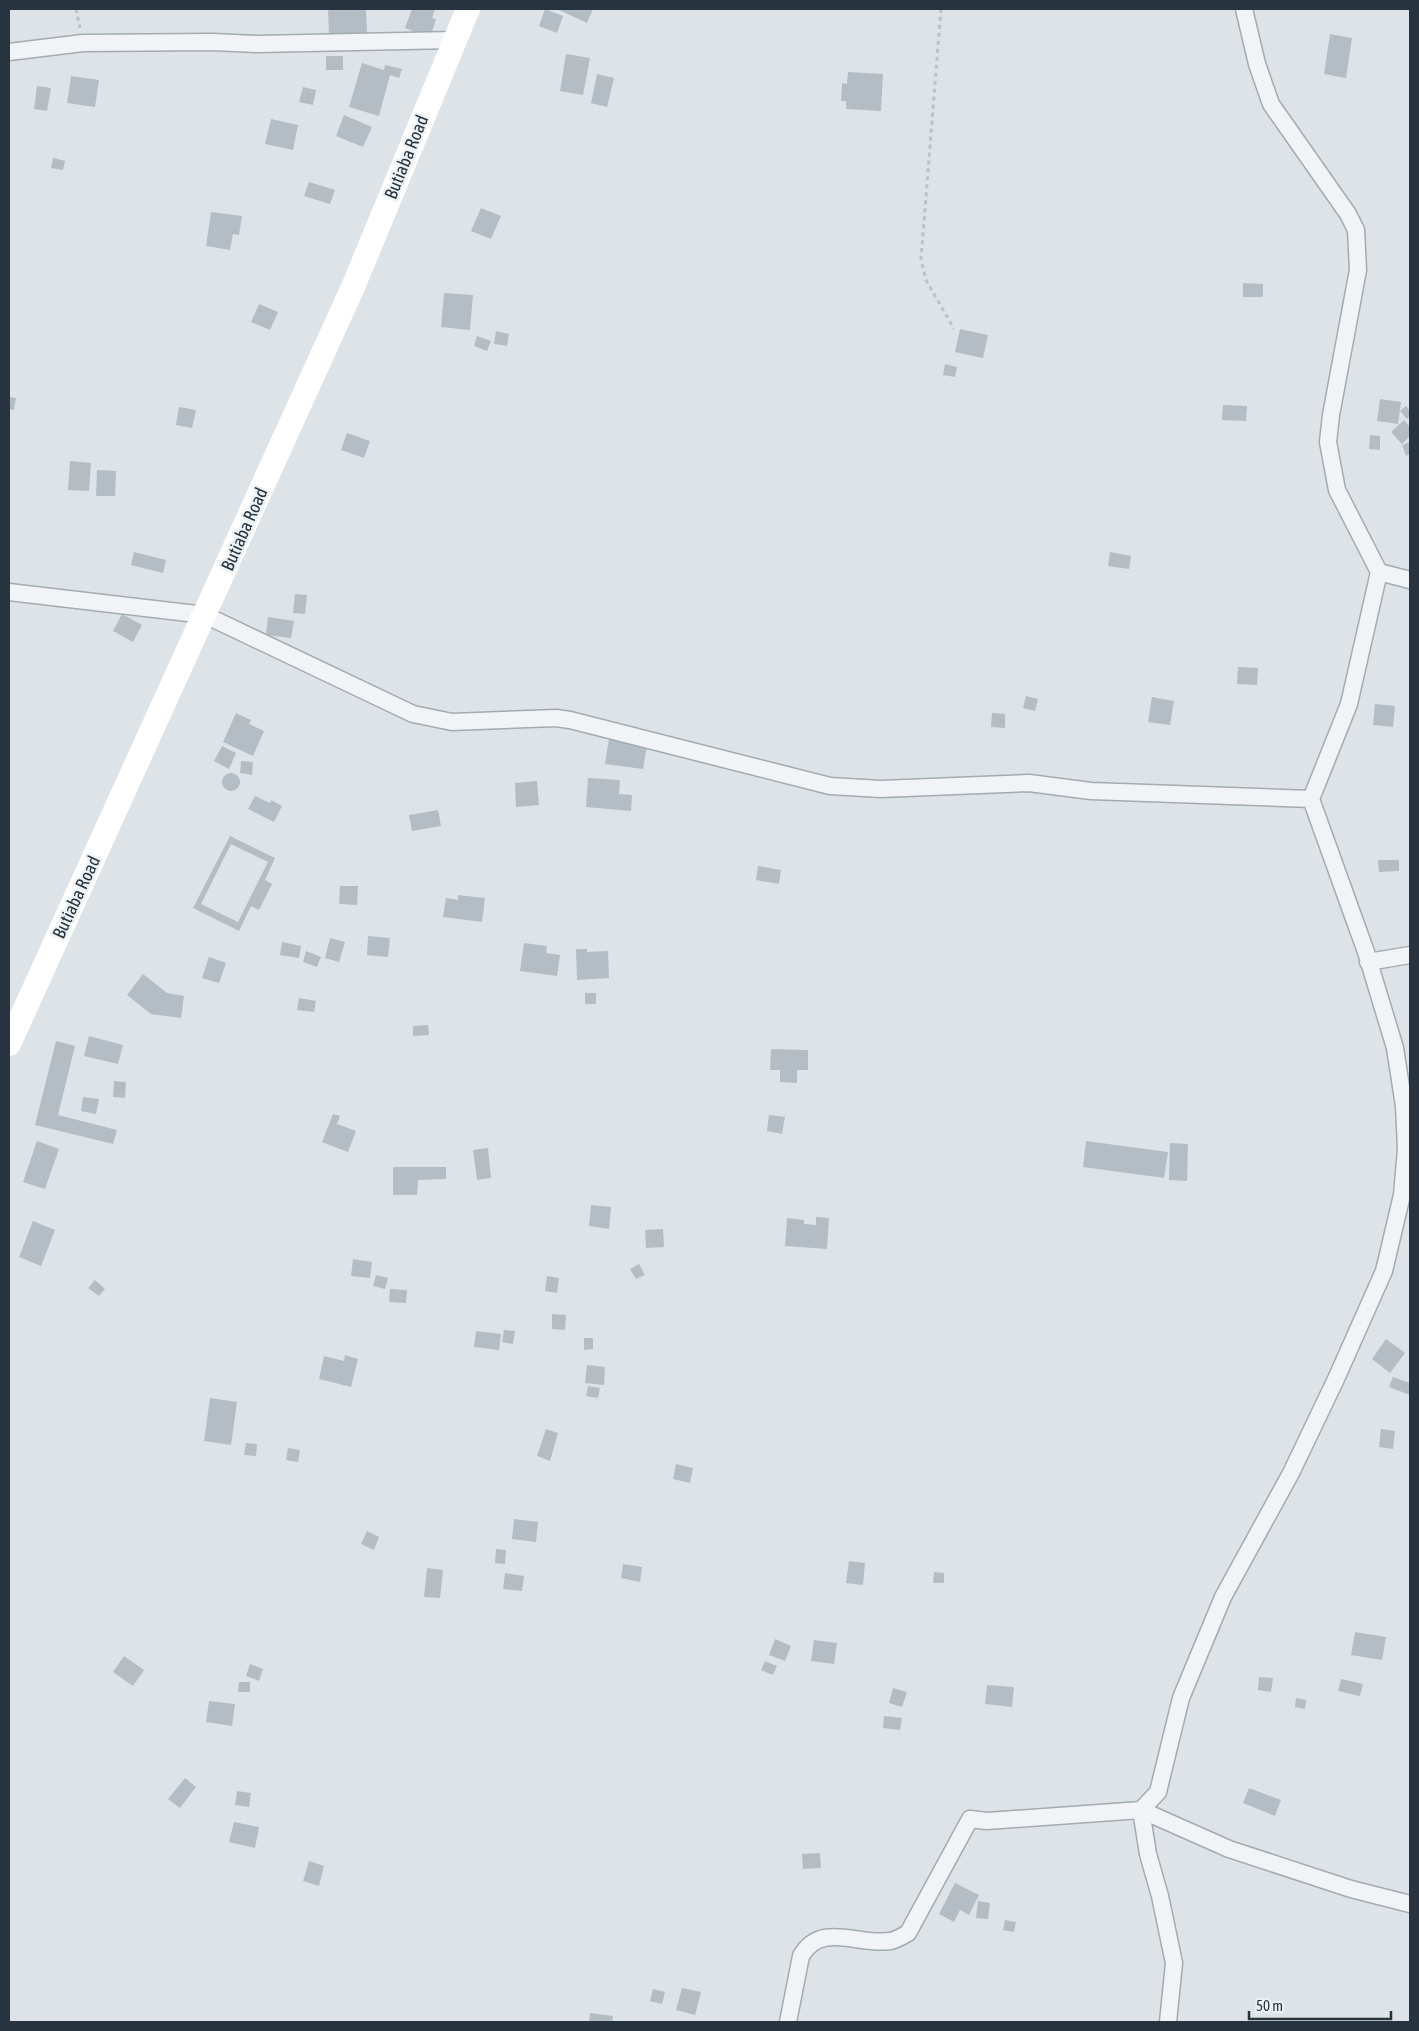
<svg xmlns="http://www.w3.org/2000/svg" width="1419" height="2031" viewBox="0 0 1419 2031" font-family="'Asap Condensed',sans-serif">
<rect width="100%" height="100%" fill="#dee3e7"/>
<path fill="#b5bdc4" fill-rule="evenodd" d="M328,9h38l1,24 -38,1z
M412,9h23l-3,9 4,1 -6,19 -25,-10z
M545,9l18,7 -6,17 -18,-7z
M557,9h36l-6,14z
M1330,34l22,4 -6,40 -22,-4z
M566,54l24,4 -7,37 -23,-4z
M326,56h17v14h-17z
M362,63l22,7 1,-5 17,4 -3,9 -9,-3 -11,41 -30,-9z
M848,72l35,2 -2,37 -35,-2v-8h-5l1,-18 5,1z
M597,74l17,4 -7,29 -16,-4z
M71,76l28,4 -4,27 -28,-4z
M37,86l14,2 -4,23 -13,-2z
M303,87l13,3 -3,15 -14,-3z
M344,115l28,12 -9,20 -27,-11z
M271,119l27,6 -5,25 -28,-6z
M53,158l12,3 -2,9 -12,-2z
M309,182l26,8 -5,14 -26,-8z
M481,208l20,8 -10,23 -20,-8z
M211,212l31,4 -3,19 -6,-1 -3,16 -24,-4z
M1243,283l20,1v13h-20z
M444,293l29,2 -3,35 -29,-3z
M259,304l19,8 -8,18 -19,-8z
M960,329l28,6 -5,23 -28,-6z
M496,331l13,3 -2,12 -13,-2z
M477,336l14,5 -4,10 -13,-5z
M945,364l12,3 -2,10 -12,-2z
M9,397l7,1 -2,12 -5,-1z
M1380,399l21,3 -3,22 -21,-3z
M1223,405l24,1 -1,15 -24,-1z
M1406,406l4,5v5l-3,3 -7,-8z
M179,407l17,3 -4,18 -16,-3z
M1404,420l6,7v9l-8,8 -11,-12z
M347,433l23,8 -6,17 -23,-8z
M1370,435l10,1v14l-11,-1z
M1410,442v12l-4,2 -4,-11z
M70,461l21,2 -2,28 -21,-1z
M97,470l19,1 -1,25h-19z
M134,552l32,8 -3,13 -32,-8z
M1110,552l21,4 -2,13 -21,-3z
M295,594l12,1 -2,19 -12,-1z
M122,614l20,11 -9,17 -20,-11z
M268,617l26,4 -3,17 -25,-3z
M1238,667l20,1 -1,17 -20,-1z
M1026,696l12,3 -3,12 -12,-3z
M1152,697l22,4 -4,24 -22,-3z
M1375,704l20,2 -2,21 -20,-2z
M236,713l15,7 -2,4 15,7 -11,25 -30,-14z
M992,713l13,1v14l-14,-1z
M609,739l38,6 -4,24 -38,-5z
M222,746l14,7 -7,16 -15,-8z
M241,761l12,1 -1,13 -12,-2z
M222 782a9 9 0 1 1 18 0a9 9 0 1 1-18 0Z
M588,778l32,2 -1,14 13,1 -1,16 -45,-4z
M537,781l2,24 -23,2 -1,-24z
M255,796l15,7 1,-3 11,6 -8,16 -26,-13z
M438,810l3,16 -29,5 -3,-16z
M230,836l45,22 -10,22 7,4 -13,26 -8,-4 -12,25 -46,-23zM231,844l37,18 -30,60 -37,-18z
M1378,860h21v11l-20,1z
M758,866l23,4 -2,14 -23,-4z
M340,886h18l-1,19 -18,-1z
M458,895l27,3 -3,24 -39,-5 3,-19 12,2z
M368,936l22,2 -2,19 -21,-2z
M330,938l15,4 -6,20 -14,-4z
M282,942l19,4 -2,12 -19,-3z
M524,943l23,3 -1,7 14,2 -3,21 -37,-5z
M576,949h11v3l21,-1 1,27 -32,2z
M306,951l15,6 -4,10 -14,-5z
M209,957l17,6 -7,20 -17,-5z
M143,974l24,19 17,3 -3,22 -30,-4 -24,-19z
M585,993h11v11h-11z
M299,998l17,3 -2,11 -17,-2z
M428,1025l1,10 -16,1v-10z
M89,1036l34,9 -5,19 -34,-8z
M56,1041l19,5 -17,69 59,15 -4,14 -78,-19z
M771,1049l37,1v20h-11v13l-17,-1v-12h-10z
M114,1081l12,1 -1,16 -12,-1z
M83,1097l16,2 -3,15 -15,-3z
M333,1114l7,2 -3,8 19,7 -8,21 -26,-10z
M769,1115l16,2 -3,17 -15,-3z
M37,1141l22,8 -14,40 -22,-7z
M1086,1141l82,11 -4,26 -81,-11z
M1170,1143l18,1 -1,37 -18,-1z
M488,1148l3,30 -14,2 -4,-30z
M393,1167h53v12l-28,1 -1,15h-24z
M591,1205l20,2 -2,22 -20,-3z
M816,1217l13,1 -2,31 -42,-3 2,-28 17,2v4l12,1z
M33,1221l22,9 -14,36 -22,-9z
M663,1229l1,18 -18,1 -1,-18z
M353,1259l19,3 -2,16 -19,-2z
M639,1264l6,11 -9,4 -6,-10z
M376,1275l12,3 -3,11 -12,-3z
M547,1276l12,2 -2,15 -12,-2z
M95,1280l10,9 -6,7 -11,-8z
M390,1289l17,1 -1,13 -17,-1z
M552,1314l14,1 -1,15 -13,-1z
M504,1330l11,1 -2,13 -11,-2z
M476,1331l25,3 -2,16 -25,-3z
M584,1338h9v11l-9,1z
M1386,1339l19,14 -15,20 -18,-14z
M345,1355l13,4 -7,28 -32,-8 5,-23 20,5z
M587,1365l18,2 -1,18 -19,-2z
M1393,1377l17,6v12l-21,-8z
M588,1386l12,2 -2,10 -12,-2z
M210,1398l27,4 -6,43 -27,-4z
M546,1429l12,4 -8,28 -13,-5z
M1381,1429l14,2 -2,18 -14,-2z
M246,1443l11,1 -1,12 -12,-1z
M288,1448l12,2 -2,12 -12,-2z
M676,1464l17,4 -3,15 -17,-4z
M514,1519l24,3 -2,20 -24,-3z
M367,1531l12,6 -5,13 -13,-6z
M496,1549l10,1 -1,14 -10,-1z
M849,1561l16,2 -2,22 -17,-2z
M623,1564l19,3 -2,15 -19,-4z
M427,1568l16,2 -3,28 -16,-1z
M934,1572l10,1v10h-11z
M505,1573l19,3 -2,15 -19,-2z
M1355,1632l31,5 -4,23 -31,-5z
M775,1639l16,7 -6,15 -16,-6z
M814,1640l23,3 -3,21 -23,-3z
M124,1656l20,14 -11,16 -20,-14z
M765,1661l12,5 -4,9 -12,-5z
M250,1664l13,5 -4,12 -13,-5z
M1259,1677l14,1 -2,14 -13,-2z
M1341,1679l22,5 -3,12 -22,-5z
M239,1682h11v10h-12z
M987,1685l27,2 -2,20 -27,-3z
M893,1688l14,4 -5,15 -13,-4z
M1296,1698l10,2 -1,9 -10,-2z
M209,1701l26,3 -3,22 -26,-4z
M884,1716l18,2 -2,12 -17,-2z
M185,1778l11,9 -16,21 -12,-9z
M1249,1788l32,12 -6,16 -32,-13z
M237,1791l14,2 -2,14 -14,-2z
M234,1822l25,5 -4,21 -26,-6z
M820,1853l1,15 -18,1 -1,-15z
M309,1861l15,5 -5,20 -16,-5z
M955,1883l24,12 -10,20 -9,-5 -6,12 -15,-8z
M978,1901l12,2 -2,16 -12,-1z
M1005,1920l11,2 -2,10 -11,-2z
M682,1988l19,4 -6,23 -19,-5z
M653,1989l12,3 -3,12 -12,-3z
M590,2013l23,3 -1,6h-23z"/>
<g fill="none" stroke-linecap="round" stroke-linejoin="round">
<defs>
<path id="street" d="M9,52l74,-9 130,-1 44,2 197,-4
M1379,572l31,8
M9,592l196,23 208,99 39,8 104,-4 14,2 260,66 51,3 148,-6 62,8 220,8
M1368,962l42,-7
M1141,1810l17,-18 23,-94 42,-101 68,-124 45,-94 48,-108 18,-76 4,-46 -2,-43 -9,-58 -29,-96 -55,-153 38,-95 30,-132 -42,-82 -9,-48 3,-27 27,-145 -2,-40 -8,-16 -77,-110 -14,-40 -13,-55
M1141,1810l7,44 12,42 14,67 -6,59
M788,2022l13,-66c20,-35 58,-10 89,-15 6,-1 13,-5 18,-8l62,-114 17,2 154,-11 88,39 122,40 59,15"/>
</defs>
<use href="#street" stroke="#a3abb1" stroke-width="19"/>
<path stroke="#bcc1c6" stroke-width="3" stroke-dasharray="4 4" stroke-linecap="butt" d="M76,9l4,19
M941,9l-20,250 5,21 28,49"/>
<use href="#street" stroke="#f1f3f6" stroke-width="16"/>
<path stroke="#fff" stroke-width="24" d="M9,1044l344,-757 115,-278"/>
</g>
<g text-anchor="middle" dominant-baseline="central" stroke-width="5" stroke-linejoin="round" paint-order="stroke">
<g font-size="18" fill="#27333e" stroke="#edf2f5">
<text transform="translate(406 157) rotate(-68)">Butiaba Road</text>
<text transform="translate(244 529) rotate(-66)">Butiaba Road</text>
<text transform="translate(76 897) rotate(-65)">Butiaba Road</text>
</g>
</g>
<rect width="1419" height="2031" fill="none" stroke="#27333e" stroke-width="20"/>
<path d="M1249 2011v8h142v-8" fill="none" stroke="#27333e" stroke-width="2.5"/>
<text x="1256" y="2011" font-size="15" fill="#27333e" stroke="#edf2f5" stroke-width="4" paint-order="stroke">50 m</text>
</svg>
